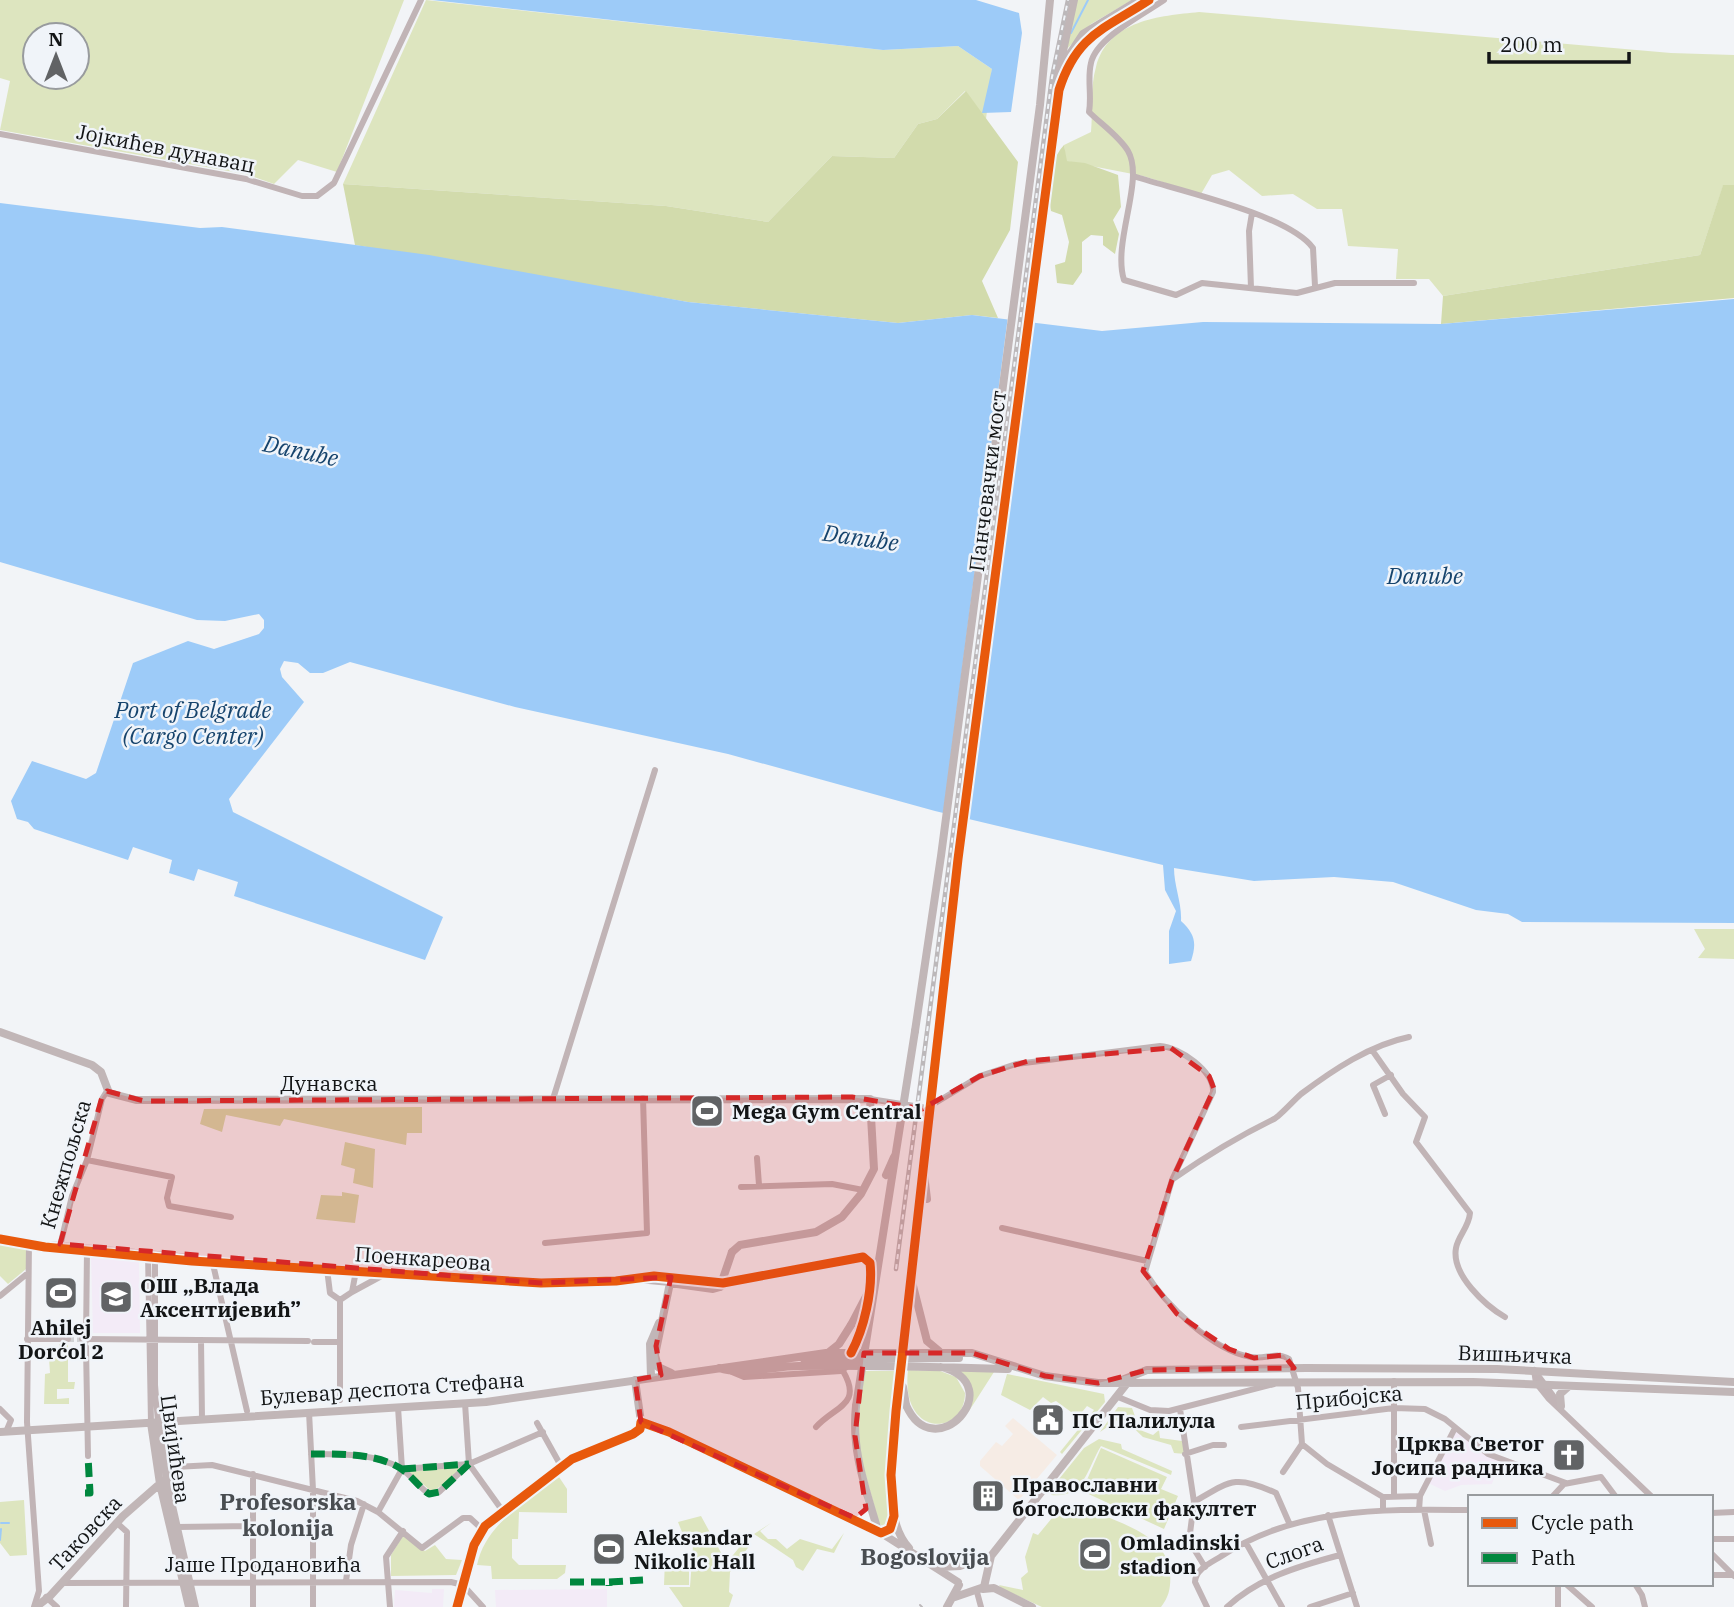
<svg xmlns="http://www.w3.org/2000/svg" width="1734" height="1607" viewBox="0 0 1734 1607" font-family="'IBM Plex Serif',serif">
<rect width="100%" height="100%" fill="#f2f4f7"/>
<path fill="#f3ebf7" d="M91,1256l48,5 1,72h-47z
M1456,1431l27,22 17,8 -8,23 -31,1 -16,6 -17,-8z
M432,1589h12l-1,18h-49l1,-17 37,3z
M607,1589v18h-111l-1,-17z"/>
<path fill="#f6ece5" d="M1013,1418l44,37 -38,45 -39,-34v-5l16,-19 6,4 11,-12 -8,-8z"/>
<path fill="#dde5bf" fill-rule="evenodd" d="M0,0h404l-67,172 -39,-12 -24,24 -29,-10 -245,-44 10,-49 -10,-3zM35,35h42v42h-42z
M426,0l457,50 75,-4 34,23 -6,50 -21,-28 -28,28 -19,5 -24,34 -62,-2 -64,66 -102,-16 -323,-22z
M1076,0h56l-41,24 -26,27z
M1199,12l472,41 63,2v130l-11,1 -23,69 -257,41 -14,-17h-33l2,-30 -50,-3 -6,-37h-25l-24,-15 -31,2 -33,-26 -17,5 -11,19 -58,-18 -77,-15 -2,-16 27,-13c2,-20 -1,-45 5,-65 12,-47 64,-51 103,-55z
M1694,929h40v30l-36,-1 7,-9z
M0,1244l26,3v22l-18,15 -8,-8z
M59,1344h9v38h7l-1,7h-17v10l12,-1v6h-25l1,-30 5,-1 -1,-15 10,-1z
M908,1370l32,1 16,6 9,16c0,43 -65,46 -57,-23z
M957,1370l37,2 -25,39 2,-13z
M861,1371h34l-7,96 1,54 -5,7 -5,-5 -23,-83z
M1007,1374l97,20 1,8 -43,52 -2,-2 34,-42 -7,-4 -9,11 -22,-16 -5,2 -8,-6 -13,13 -29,-15z
M1118,1407l14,1 8,22 13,5 6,-5 1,8 22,3 3,13 -11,-1 -3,-8 -28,-8 -21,-20 -22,15z
M1099,1439l22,5 1,5 50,22 -1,4 -70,-29c-14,23 -17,53 -50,49l4,-11 29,-36z
M1101,1448l66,29 -6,12 17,7 -14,33 -82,-38z
M459,1467l2,5 -29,20 -24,-21z
M559,1477l8,12v24l-48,-1 -1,27h-6v19l7,7h47l-1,8 -8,6h-65l-1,-13 -14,-1c9,-42 49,-63 82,-88z
M24,1500l3,55 -17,1 -10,-13v-41z
M1071,1506l11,1c31,14 83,25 88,64 1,14 0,25 -9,36h-119l-41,-19 -2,-3 24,5 -2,-12 7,-6 -3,-15 8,-24 5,2 14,-17 9,-3 -1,-7z
M701,1516l24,44h4l13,-16 8,1 -20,27 -1,20 4,3 -4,12h-46l-14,-20h21l4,-55h-12l-4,-10z
M771,1523l-11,8 8,8h8l11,10 13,-10 32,10 12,-16 -10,20 -17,-4 -14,22 -7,-4 -3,-7 -39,-26z
M404,1534l21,17 10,-6 11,14 16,1 -6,15 -65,1v-21z
M665,1560h24v25h-25z"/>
<path fill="#d2dbac" d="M966,91l52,71 -8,68 -28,51 16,37 -26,-3 -74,8 -210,-21 -333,-57 -12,-61 323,22 102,16 64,-66 62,2 24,-34 19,-5z
M1064,145l3,16 18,2 33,12 3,32 -8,13 6,14 -4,20 -12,-9v-9l-12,-1 -9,7v30l-9,13 -16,-2 -2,-18 10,-3 4,-20 -7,-27 -11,-4c-4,-22 -2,-50 13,-66z
M1723,185h11v113l-293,26 2,-28 257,-41z
M422,1107v26h-15l-1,12 -122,-26 -4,7 -54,-11 -4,17 -22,-8 4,-15z
M345,1142l30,7 -2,39 -20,-5 2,-14 -14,-4z
M342,1192l17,3 -4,28 -39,-4 5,-24 21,1z"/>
<path fill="#9dcbf8" d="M432,0h544l43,13 3,20 -11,79 -29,1 10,-44 -34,-23 -75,4z
M0,203l200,25 22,-1 207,28 259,47 210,21 74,-8 130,16 101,-9 238,2 293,-25v624l-212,-1 -14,-8 -32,-4 -83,-28 -59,-5 -80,4 -80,-13c0,18 8,35 7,53 14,13 16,22 10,40l-22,3v-33l7,-20 -11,-21 -2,-25 -228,-54 -207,-57 -213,-47 -165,-45 -27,11h-13l-12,-10 -14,-2 -4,8 2,8 22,25 -75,97 4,13 210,105 -18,43 -191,-64 4,-14 -40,-13 -4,12 -25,-8 3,-13 -39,-13 -5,13 -94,-31 -6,-7 -11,-3 -6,-18 21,-40 54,18 10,-6 37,-110 55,-22 26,8 45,-15 5,-6v-8l-5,-6 -34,7 -28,-1 -197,-58z"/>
<path fill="#f2f4f7" d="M1008,316l22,3 -66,502 -21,-5z"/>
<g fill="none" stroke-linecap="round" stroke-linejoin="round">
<path stroke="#9dcbf8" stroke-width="2" d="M1071,33l17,-33
M1,1523h8
M0,1540l1,-11"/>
<path stroke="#d1d3d5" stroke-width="6" stroke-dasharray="6 3" stroke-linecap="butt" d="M68,1339h14"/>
<path stroke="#c1b4b6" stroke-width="6" d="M1164,0c-20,14 -68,38 -73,63 -4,16 1,32 -2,49 12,12 30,24 39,39 17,29 -16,91 -4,129l52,15 26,-12 95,10 38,-10h79
M0,134l246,45 56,17h15l17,-13 87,-183
M1133,176c43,14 155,38 180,72l2,38
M1251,288l-2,-57 3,-18
M1372,1050l31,44 22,23 -9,25 54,71c-1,14 -12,23 -14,35 -5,27 30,58 49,69
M553,1099l102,-329
M870,1099l57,9 53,-32 36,-12 144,-18c20,1 54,25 53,46l-41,88 -27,92c20,32 68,79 106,85 14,3 26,-6 38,2l9,29 4,56 25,20 56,33v13
M1385,1114l-12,-29 18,-10
M757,1158l2,27
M87,1160l85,17 -5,21 2,8 62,11
M1173,1179c33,-23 66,-43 101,-60 6,-3 20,-19 27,-25 32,-24 69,-49 108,-57
M741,1187l91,-3 31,6
M1002,1228l145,33
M0,1239l45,8 147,14 349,22 75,-2 38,-5 69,7 138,-26 6,2 3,6 -2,24
M29,1243l-2,179 12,169 -5,16
M545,1243l102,-10 -4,-135
M50,1244l150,14
M60,1246l12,-50 15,-36 15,-61 5,-8
M148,1253l3,170
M155,1254v131l3,37
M212,1260l35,151
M327,1269l3,24 10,7
M638,1280l32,3
M352,1292l35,-19
M0,1296l28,-23
M340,1300l12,-8 4,-21
M27,1339h41
M82,1339l226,2
M201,1340l1,79
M86,1341l1,-91
M314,1342h26
M86,1347l2,109
M851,1353l15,-53
M1534,1370l2,13 12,15 104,99
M1534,1370l26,35
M732,1372l12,5 97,-6 8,-6
M1118,1397l32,13 19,1 105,-27
M340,1400v-100
M465,1403l4,61 33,46
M0,1409l11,11 -5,12
M1180,1409l14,93 -5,39 16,26
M309,1412l4,78v117
M537,1423l24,43
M816,1427c19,-21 47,-22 27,-56
M1241,1427l153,-19 31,1 20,10 43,35 78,29
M311,1454c29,0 64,-1 89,14 11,7 19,19 29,26l10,-2 30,-28
M1185,1454l28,-9h11
M402,1469l67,-5 74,-32
M1283,1472l19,-28
M167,1474l8,-7 37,-2 145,36 21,11 44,36 41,-30h7l12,11
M253,1474v133
M1394,1495v-114
M1383,1497l37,-1
M1552,1497l12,-13 37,-7 15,20
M1194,1502c36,-21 41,-28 82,-9l14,32
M1419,1510l1,-14 35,-68
M1424,1510l7,34
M378,1512l24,-43 -4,-62
M1711,1513l23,-1
M1328,1515l29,92
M117,1523l10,9 -1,75
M176,1527l76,-1
M1711,1539h23
M1246,1543l36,64
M1711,1553l23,23
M1711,1575h23
M346,1581l5,-36 13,-41
M62,1583l389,-1 12,3 20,22
M1566,1584l26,23
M1635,1584l7,11 3,12
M977,1592l4,15
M46,1597l11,10
M390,1607l-4,-50 17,-26
M1207,1607l-12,-25c0,-12 15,-19 25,-25 75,-50 163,-48 250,-47
M1227,1607c31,-29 72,-41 113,-52
M1310,1607l43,-14
M1558,1607v-23"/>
<path stroke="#c1b6b7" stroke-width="8" d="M1062,66l21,-32 56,-34
M915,1031l26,-175 99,-751 10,-105
M0,1032l92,33 9,7 8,21 27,7 734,-1 4,70 -13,25 -19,23 -26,15 -76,13 -8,7
M937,1033l30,-268 90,-686 17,-79
M924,1174l3,25
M886,1175l8,-18
M911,1278l16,63 12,10
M829,1352l10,-8 12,-19
M804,1359l155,-1
M719,1368c24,8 54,-2 80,-2 70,-1 139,1 209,3
M671,1373l-13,-6 -3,-12 15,-72 43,6 7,-2
M651,1377l-1,-33 9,-21
M635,1380l6,42
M1117,1382l30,-12 159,-2 191,1 237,13
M906,1405c28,64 105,-20 35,-38
M856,1406c-5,45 10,83 22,125
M897,1406c-4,39 -17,111 12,142
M1561,1406l-1,-12 9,-8
M158,1422l14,84 23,101
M641,1422l28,10 209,99 80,51
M151,1423l9,61 29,123
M0,1432l486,-30 340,-49h146l73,23 53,7 375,-1 261,10
M939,1567l21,-1 31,-10
M983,1589l11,-1 38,19
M955,1597l29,-10 7,-31 137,-174
M36,1607l14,-11 73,-80 40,-35
M457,1607l17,-62 11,-19 87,-67 61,-25 7,-5 1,-7
M947,1607l12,-22"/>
<path stroke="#bcb8ba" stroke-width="2" d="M920,1605l2,2"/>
<defs>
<path id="rail" d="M896,1269l156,-1192 16,-77"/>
</defs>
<use href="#rail" stroke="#bcb8ba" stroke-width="4.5"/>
<use href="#rail" stroke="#f0f4f9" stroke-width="2" stroke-dasharray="5" stroke-linecap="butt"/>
<path stroke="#c1b6b7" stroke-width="8" d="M720,1287l12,-35
M851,1325l22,-42
M903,1387l3,18
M856,1406l59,-375
M897,1406l40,-373"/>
<path stroke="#00873e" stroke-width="7" stroke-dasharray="14 7" stroke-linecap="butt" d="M311,1454c29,0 64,-1 89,14 11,7 19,19 29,26l10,-2 30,-28
M402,1469l67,-5
M85,1493h5l-2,-37
M570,1582h39v4
M609,1582l34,-2"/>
<defs>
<path id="cycleway" d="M0,1239l45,8 147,14 349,22 75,-2 38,-5 69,7 140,-26 7,6c3,27 -6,66 -19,90
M457,1607l17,-62 11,-19 87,-67 61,-25 7,-5 1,-7 28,10 212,101 9,-4 4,-13 -3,-41 5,-64 62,-552 101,-769c18,-56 46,-61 90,-90"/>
</defs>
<use href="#cycleway" stroke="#f0f4f9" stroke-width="13"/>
<use href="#cycleway" stroke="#e8590c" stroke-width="9"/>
</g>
<path fill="#d62828" fill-opacity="0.2" stroke="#d62828" stroke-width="5" stroke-dasharray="14 9" stroke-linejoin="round" d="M1171,1048l38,28 5,13 -42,91 -29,91 34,43 52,35 25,9 30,-3 10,13 -147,2 -49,13 -53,-7 -73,-23h-108l-9,83 11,73 -11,9 -214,-96 -6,-42 26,-5 -5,-29 15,-69 -130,6 -481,-39 42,-147 5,-6 37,10 708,-4 70,12 58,-33 48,-15z"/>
<defs>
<symbol id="stadium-square" viewBox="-11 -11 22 22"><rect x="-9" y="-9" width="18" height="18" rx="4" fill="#616365" stroke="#f0f4f9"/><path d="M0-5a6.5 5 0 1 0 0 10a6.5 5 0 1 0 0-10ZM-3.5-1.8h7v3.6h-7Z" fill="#fff"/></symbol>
<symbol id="school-square" viewBox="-11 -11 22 22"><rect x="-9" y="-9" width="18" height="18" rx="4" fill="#616365" stroke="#f0f4f9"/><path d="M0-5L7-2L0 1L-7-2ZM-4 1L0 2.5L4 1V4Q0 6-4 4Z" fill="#fff"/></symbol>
<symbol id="civic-square" viewBox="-11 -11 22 22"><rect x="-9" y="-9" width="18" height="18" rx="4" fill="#616365" stroke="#f0f4f9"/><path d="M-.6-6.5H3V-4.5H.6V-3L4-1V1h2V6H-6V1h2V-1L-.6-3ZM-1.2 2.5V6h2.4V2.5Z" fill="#fff"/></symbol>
<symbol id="church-square" viewBox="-11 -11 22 22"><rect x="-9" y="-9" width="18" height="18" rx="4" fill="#616365" stroke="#f0f4f9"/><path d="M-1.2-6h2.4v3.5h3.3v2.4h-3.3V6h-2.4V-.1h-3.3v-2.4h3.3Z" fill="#fff"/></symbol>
<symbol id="building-square" viewBox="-11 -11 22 22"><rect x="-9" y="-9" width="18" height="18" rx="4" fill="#616365" stroke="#f0f4f9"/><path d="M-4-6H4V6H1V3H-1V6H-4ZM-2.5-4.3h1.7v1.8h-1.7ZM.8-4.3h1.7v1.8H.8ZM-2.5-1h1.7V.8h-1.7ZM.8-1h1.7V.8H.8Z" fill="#fff"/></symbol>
</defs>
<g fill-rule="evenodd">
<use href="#stadium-square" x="688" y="1092" width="38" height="38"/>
<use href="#stadium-square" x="42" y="1274" width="38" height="38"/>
<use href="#school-square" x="97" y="1278" width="38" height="38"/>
<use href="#civic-square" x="1029" y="1401" width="38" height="38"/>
<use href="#church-square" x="1550" y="1436" width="38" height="38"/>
<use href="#building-square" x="969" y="1477" width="38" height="38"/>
<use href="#stadium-square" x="590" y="1530" width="38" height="38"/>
<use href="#stadium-square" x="1076" y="1535" width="38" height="38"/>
</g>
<g text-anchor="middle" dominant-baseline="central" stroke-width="5" stroke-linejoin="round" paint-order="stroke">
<g font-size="21" fill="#131516" stroke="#f0f4f9">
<text transform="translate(166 148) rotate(11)">Јојкићев дунавац</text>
<text transform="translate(987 481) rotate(-83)">Панчевачки мост</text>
<text x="329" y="1083">Дунавска</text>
<text transform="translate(65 1164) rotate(-74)">Кнежпољска</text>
<text transform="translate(423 1258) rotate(4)">Поенкареова</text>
<text transform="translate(1515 1354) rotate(2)">Вишњичка</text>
<text transform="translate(392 1388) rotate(-4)">Булевар деспота Стефана</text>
<text transform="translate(1349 1397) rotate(-5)">Прибојска</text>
<text transform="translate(176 1449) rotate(82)">Цвијићева</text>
<text transform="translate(85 1533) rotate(-47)">Таковска</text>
<text transform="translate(1294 1552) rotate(-20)">Слога</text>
<text x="263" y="1564">Јаше Продановића</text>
</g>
<g font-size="21" font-weight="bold" fill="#131516" stroke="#f0f4f9" text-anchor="start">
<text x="732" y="1111">Mega Gym Central</text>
<text x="140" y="1285">ОШ „Влада<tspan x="140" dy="24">Аксентијевић”</tspan></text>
<text x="61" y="1327" text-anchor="middle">Ahilej<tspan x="61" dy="24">Dorćol 2</tspan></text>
<text x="1072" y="1420">ПС Палилула</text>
<text x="1544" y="1443" text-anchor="end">Црква Светог<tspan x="1544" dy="24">Јосипа радника</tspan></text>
<text x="1012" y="1484">Православни<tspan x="1012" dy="24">богословски факултет</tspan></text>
<text x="634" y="1537">Aleksandar<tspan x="634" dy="24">Nikolic Hall</tspan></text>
<text x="1120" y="1542">Omladinski<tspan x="1120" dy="24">stadion</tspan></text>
</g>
<g font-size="23" font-style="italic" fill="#16446d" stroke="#f0f4f9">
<text transform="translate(301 450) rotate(12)">Danube</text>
<text transform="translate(861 537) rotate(8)">Danube</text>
<text x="1425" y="575">Danube</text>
<text x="193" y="709">Port of Belgrade<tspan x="193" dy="26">(Cargo Center)</tspan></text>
</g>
<g font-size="23" font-weight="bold" fill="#494d51" stroke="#f0f4f9">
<text x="288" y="1501">Profesorska<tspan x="288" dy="26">kolonija</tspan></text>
<text x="925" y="1556">Bogoslovija</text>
</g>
</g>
<rect x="1468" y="1495" width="245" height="91" fill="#f0f4f9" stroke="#989b9e" stroke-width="2"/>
<rect x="1482" y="1518" width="35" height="10" fill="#e8590c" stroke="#989b9e" stroke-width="2"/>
<text x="1531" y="1530" font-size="21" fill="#131516">Cycle path</text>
<rect x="1482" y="1553" width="35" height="10" fill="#00873e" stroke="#989b9e" stroke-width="2"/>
<text x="1531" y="1565" font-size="21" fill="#131516">Path</text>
<g transform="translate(56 56)"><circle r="33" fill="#f0f4f9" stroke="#989b9e" stroke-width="2"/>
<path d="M0-5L12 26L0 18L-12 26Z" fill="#616365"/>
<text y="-10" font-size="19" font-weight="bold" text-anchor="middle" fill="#131516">N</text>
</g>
<path d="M1489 52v10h140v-10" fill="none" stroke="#131516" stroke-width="3.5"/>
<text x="1500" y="52" font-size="21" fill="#131516" stroke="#f0f4f9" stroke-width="5" paint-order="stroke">200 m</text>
</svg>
